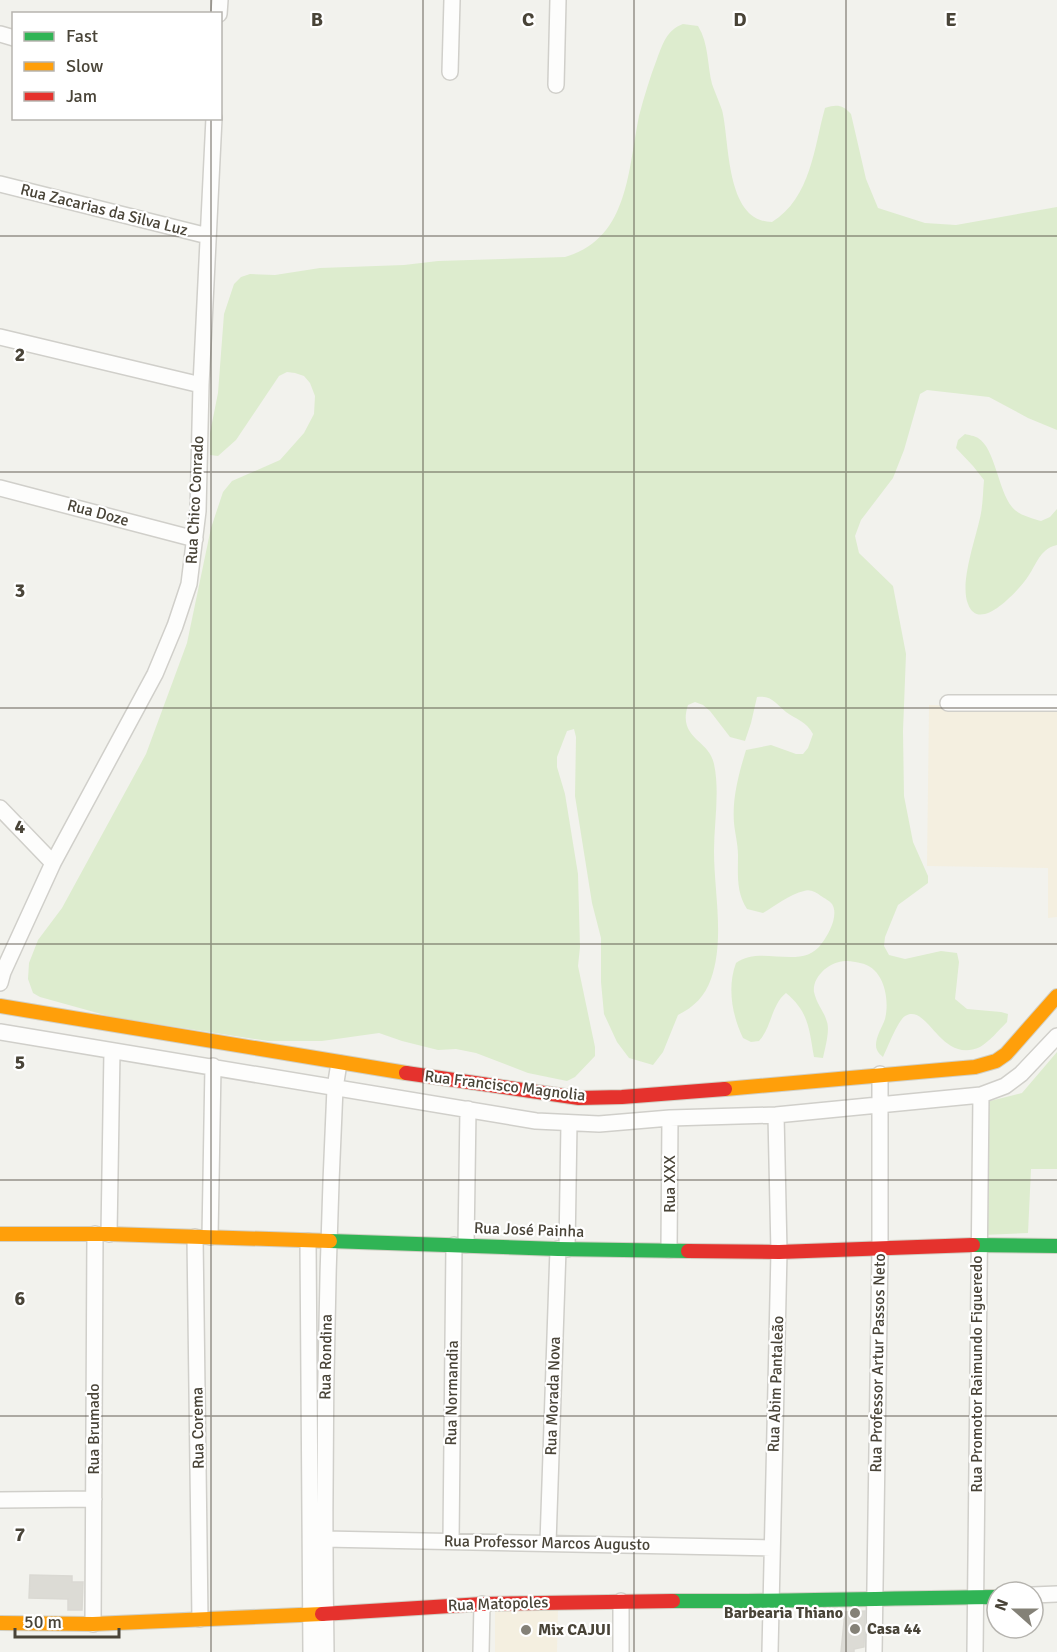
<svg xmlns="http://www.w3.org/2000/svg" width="1057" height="1652" viewBox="0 0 1057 1652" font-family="Signika,sans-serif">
<rect width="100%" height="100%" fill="#f2f2ed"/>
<path fill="#f4efe0" d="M929,705l128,4v208l-9,1v-50l-121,-2z
M495,1608l63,1 -1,43h-62z"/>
<path fill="#ddecce" d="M683,24l15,2c11,18 9,38 14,58 3,9 7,17 10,26 8,31 3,112 50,112 39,-24 42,-75 53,-114 12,-4 18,-3 26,6l15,65 12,29 47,15 31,2 101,-18v223l-29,-12 -39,-21 -62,-7 -7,4 -16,56 -11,28 -32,42 -6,16 4,17 34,33 13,68 -3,77 1,65 9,46 15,34v7l-30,22 -13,32 -1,9 5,9 16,4 36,-8 16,2 2,9 -4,37 12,10 34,3 7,2 -1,8c-8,8 -18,20 -27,25 -40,18 -52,-45 -75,-31 -8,6 -17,31 -22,41 -2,-2 -5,-4 -6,-7 -4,-9 5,-22 8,-31 5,-20 -1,-52 -25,-56 -4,-1 -9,-2 -13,-2 -16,-1 -35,15 -33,31 3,13 10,19 13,30 3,9 -2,26 -4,36l-9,-1c-5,-28 -5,-45 -28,-64 -15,12 -14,34 -27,48l-8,1 -8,-4c-11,-23 -16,-51 -7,-75 25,-19 67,9 86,-20 7,-9 17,-28 10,-39 -2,-3 -8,-6 -11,-8 -5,-4 -11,-7 -17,-5 -14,3 -29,15 -41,22l-16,-4c-11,-17 -9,-35 -9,-54 0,-11 -3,-21 -4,-32 -2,-25 5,-50 12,-73l25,-5 25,9h7l5,-6 5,-14c-7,-13 -16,-14 -27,-22 -10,-8 -14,-17 -29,-15l-6,26 -6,18 -15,-4 -20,-26 -7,-6 -8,-3 -7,3c-11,34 21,34 26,59 6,28 0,59 0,87 0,41 11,88 -3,128 -6,17 -17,28 -33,36l-15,37 -10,13 -24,-7 -12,-16 -13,-28 -3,-32v-44l-9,-35 -17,-107 1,-59 -2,-8 -7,2 -10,26v10l8,27 13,80 2,73 -2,19 17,81v9l-20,21 -8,4 -39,-8 -52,-20 -20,-4 -18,1 -36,-9 -23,-8 -57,8h-54l-156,-24 -72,-20 -7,-4 -5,-14 1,-16 9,-23 24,-32 84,-154 41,-111 24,-115 12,-36 9,-11 48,-21 24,-27 10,-19 1,-18 -5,-13 -6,-7 -9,-3 -8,-1 -8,4 -43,64 -18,16 -8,-1v-22l8,-40 6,-79 10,-30 7,-7 9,-3 25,1 45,-7 84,-3 34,-4 127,-4c64,-18 63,-88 74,-141 5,-19 11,-39 18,-57 6,-16 10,-29 26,-35z
M965,434c4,1 10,2 13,4 17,10 20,52 34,69 6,8 20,11 29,14l9,-4 7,-8v36c-5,1 -9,3 -12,6 -8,7 -12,19 -18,27 -10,14 -48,56 -59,26 -9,-22 9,-68 13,-91 2,-11 2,-22 3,-33l-11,-14 -17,-18 2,-8z
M1057,1052v117h-26l-3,64 -45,2 3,-133 36,-9z"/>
<path fill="#dcdbd5" stroke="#dad9d3" stroke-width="1.5" d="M30,1575l42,1v6h11l-1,28h-14v-11l-39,-1z
M865,1611l-1,36 -10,2v3h-13l4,-40z"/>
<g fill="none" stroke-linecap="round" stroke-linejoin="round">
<defs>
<path id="street" d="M219,14l1,-14
M0,34l14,4
M450,72l2,-72
M556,85l2,-85
M0,184l208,52
M0,337l201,48
M0,488l195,51
M948,703h109
M0,808l53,55
M0,983l3,-11 50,-109 102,-189 20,-48 14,-42 9,-73 3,-126 13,-267
M0,1032l536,89 63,3 71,-6 106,-3 205,-20 24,-9 16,-12 36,-38
M109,1234l3,-183
M195,1237l5,382
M210,1237l3,-171
M308,1241l3,411
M466,1245l2,-136
M567,1249l2,-126
M669,1250l1,-132
M0,1500l94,-1
M324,1539l447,9
M451,1541l3,-296
M548,1543l10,-294
M1033,1595l24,-1
M93,1624l2,-390
M326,1652c-3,-188 0,-376 9,-564l4,-25
M481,1652l1,-48
M621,1652v-51
M770,1652l9,-400 -3,-137
M874,1652l6,-403v-175
M975,1652l6,-557"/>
<path id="fast" d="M330,1241l228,8 130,2
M973,1245l84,1
M673,1601c108,1 216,-3 324,-4"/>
<path id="slow" d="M0,1006l406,67
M725,1089l250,-22 21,-6 10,-7 51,-58
M0,1234h109l221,7
M0,1623l93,1 229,-10"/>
<path id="jam" d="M406,1073l173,25 43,-1 103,-8
M688,1251l91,1 194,-7
M322,1614l160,-10 191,-3"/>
</defs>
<use href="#street" stroke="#d0cfca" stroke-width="18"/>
<use href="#fast" stroke="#d1cfc4" stroke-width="16"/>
<use href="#slow" stroke="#d1cfc4" stroke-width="16"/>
<use href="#jam" stroke="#d1cfc4" stroke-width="16"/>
<use href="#street" stroke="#fdfdfc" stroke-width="15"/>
<use href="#fast" stroke="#30b455" stroke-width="14"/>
<use href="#slow" stroke="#ff9f0a" stroke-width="14"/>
<use href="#jam" stroke="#e5322d" stroke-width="14"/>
</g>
<path fill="none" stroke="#494438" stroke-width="1.5" stroke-opacity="0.55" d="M211,0v14M423,0v1652M634,0v1652M846,0v1652M211,118v1534M0,236h1057M0,472h1057M0,708h1057M0,944h1057M0,1180h1057M0,1416h1057"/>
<g fill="#848177" stroke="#fff" stroke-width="2">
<circle cx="855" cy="1613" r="6"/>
<circle cx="855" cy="1629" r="6"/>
<circle cx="526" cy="1630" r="6"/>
</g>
<g text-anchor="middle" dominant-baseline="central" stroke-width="4.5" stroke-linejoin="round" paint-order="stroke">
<g font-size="16" fill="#494438" stroke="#fff">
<text transform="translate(104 210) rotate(14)">Rua Zacarias da Silva Luz</text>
<text transform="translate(195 500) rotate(-87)">Rua Chico Conrado</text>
<text transform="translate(98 513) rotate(15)">Rua Doze</text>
<text transform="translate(505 1086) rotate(7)">Rua Francisco Magnolia</text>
<text transform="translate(670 1184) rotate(-90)">Rua XXX</text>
<text transform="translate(529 1230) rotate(2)">Rua José Painha</text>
<text transform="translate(326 1357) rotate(-89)">Rua Rondina</text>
<text transform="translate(878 1363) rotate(-89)">Rua Professor Artur Passos Neto</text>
<text transform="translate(977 1374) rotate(-90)">Rua Promotor Raimundo Figueredo</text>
<text transform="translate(776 1384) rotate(-88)">Rua Abim Pantaleão</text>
<text transform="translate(452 1393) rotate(-89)">Rua Normandia</text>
<text transform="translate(553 1396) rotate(-88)">Rua Morada Nova</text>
<text transform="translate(198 1428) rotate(-91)">Rua Corema</text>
<text transform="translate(94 1429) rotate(-90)">Rua Brumado</text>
<text transform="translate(547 1543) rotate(1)">Rua Professor Marcos Augusto</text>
<text transform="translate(498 1604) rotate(-2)">Rua Matopoles</text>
</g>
<g font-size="16" font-weight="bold" fill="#494438" stroke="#fff" text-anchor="start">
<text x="843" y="1613" text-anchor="end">Barbearia Thiano</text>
<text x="867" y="1629">Casa 44</text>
<text x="538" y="1630">Mix CAJUI</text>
</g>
</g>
<g font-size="20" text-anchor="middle" font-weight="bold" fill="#494438" stroke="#fff" stroke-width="4.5" stroke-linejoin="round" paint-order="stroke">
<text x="317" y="26">B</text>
<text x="528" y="26">C</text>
<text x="740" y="26">D</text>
<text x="951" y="26">E</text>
<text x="20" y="361">2</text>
<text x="20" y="597">3</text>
<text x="20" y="833">4</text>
<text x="20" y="1069">5</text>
<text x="20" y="1305">6</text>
<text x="20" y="1541">7</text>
</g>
<rect x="12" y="12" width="210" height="108" fill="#ffffff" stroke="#b6b4af" stroke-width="1.5"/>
<rect x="24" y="32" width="30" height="9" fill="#30b455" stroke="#b6b4af" stroke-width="1.5"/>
<text x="66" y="42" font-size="18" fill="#494438">Fast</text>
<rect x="24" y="62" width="30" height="9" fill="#ff9f0a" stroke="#b6b4af" stroke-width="1.5"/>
<text x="66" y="72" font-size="18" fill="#494438">Slow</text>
<rect x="24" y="92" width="30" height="9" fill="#e5322d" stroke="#b6b4af" stroke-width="1.5"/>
<text x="66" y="102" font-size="18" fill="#494438">Jam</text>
<g transform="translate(1015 1610) rotate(291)"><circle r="28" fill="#ffffff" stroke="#b6b4af" stroke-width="1.5"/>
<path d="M0-4.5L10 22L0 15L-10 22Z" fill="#848177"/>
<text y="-9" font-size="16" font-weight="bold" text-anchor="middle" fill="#494438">N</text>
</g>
<path d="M15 1628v9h104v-9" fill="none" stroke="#494438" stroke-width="3"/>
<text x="24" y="1628" font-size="18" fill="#494438" stroke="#ffffff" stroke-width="4.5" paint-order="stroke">50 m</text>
</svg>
